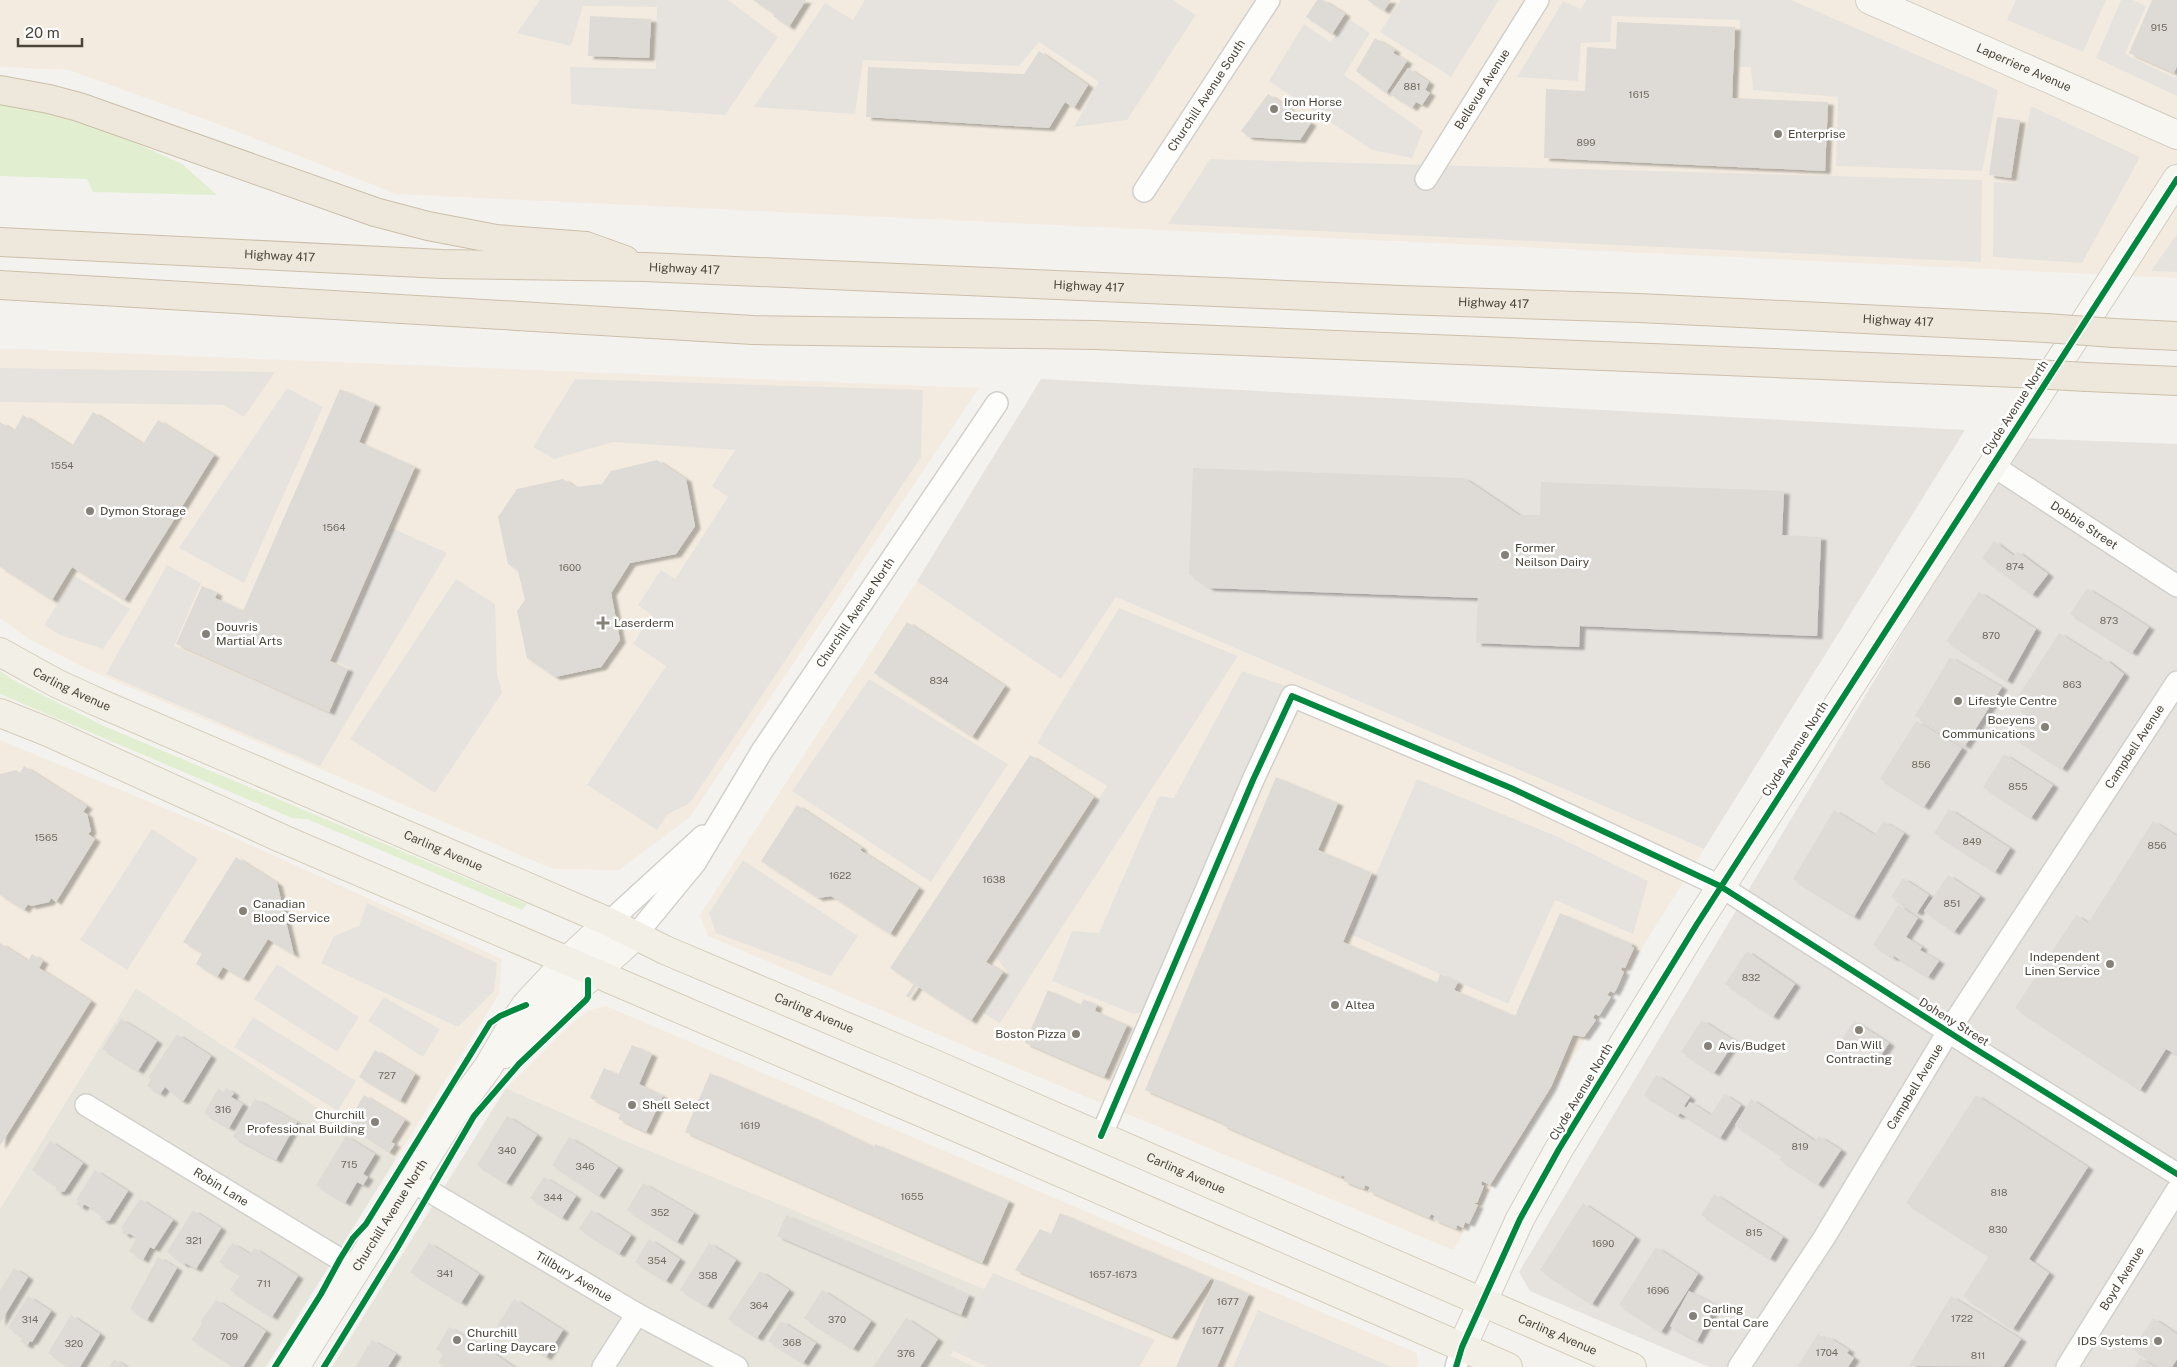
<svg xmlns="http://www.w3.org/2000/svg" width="2177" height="1367" viewBox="0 0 2177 1367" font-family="'Public Sans',sans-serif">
<defs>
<filter id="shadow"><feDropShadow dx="5.5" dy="3" stdDeviation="1" flood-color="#0004"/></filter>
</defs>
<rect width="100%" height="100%" fill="#f4f2ee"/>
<path fill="#e7e4dc" d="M136,988l260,171 -130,208h-266v-158z
M506,1088l134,59 400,45 -89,163 24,12h-643z"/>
<path fill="#f3ebdf" d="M0,0h2177v278l-1781,-84 -178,-70 -149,-54 -69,-3z
M0,349h16l963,39 -289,429 -71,53 -66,-1 -466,-200 -58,-30 -29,-21z
M917,581l144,98 55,-82 588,252 -251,401 -467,-195 -278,-119 -8,-21z
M0,740l222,92 280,127 -3,35 -103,165 -260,-171 -136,221z
M606,1006l811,347 1,14h-443l-24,-11 33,-67 -344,-142 -134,-59 66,-65 16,-12z"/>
<path fill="#e6e2de" d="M1041,379l924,51 -261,419 -588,-252 -55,82 -144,-98z
M2020,438l157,6v923h-468l-179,-76 -11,-19z"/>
<path fill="#e1eecf" d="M0,104l32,4 73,21 77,35 35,31 -124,-3 -6,-13 -87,-3z
M0,671l15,10 89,45 423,178 -5,6 -215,-91 -15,-1 -292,-124z"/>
<path fill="#e6e3df" d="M540,0h188l50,37 -53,78 -154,-11 -1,-37 86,2 1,-62 -74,-1 -12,40 -54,-13z
M865,0h308l23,15 -69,105 -53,7 25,-45 -60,-40 -20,24 -156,-6 -8,54 -101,-7 71,-104 28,17z
M1401,0h98l-48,77 -71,-45z
M1586,0h205l207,90 -16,81 -146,-5 2,-69 -85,-7 -2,-23h-12l1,-47 -128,-4 -2,26 -29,1 -3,38 -61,-4 46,-76 18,8z
M2016,0h90l-23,52 -76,-32z
M2121,0h11l14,6 -21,48 50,24 2,-3v21l-81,-38z
M1351,20l19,13 -26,42 79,56 -11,27 -40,-8 -103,-69 35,-57 26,18z
M2031,106l109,51 -58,106 -89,-6 1,-75 23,1z
M1210,159l772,21 -1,82 -813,-38z
M2177,234v38l-26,-1z
M0,368l275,4 -31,45 -20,-12 -224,-3z
M575,379l348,11 -2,67 -231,346 -22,11 -11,16 -70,-45 79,-119 -33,-22 19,-29 -14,-10 23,-35 14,9 53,-82 -16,-11 23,-36 -122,-8 -59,17 -21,-12z
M287,388l36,19 -79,176 -65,-35z
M2047,443l130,9v101l-141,-87z
M2023,502l75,47 -49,74 -17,-10 25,-39 -74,-47 17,-21z
M392,528l55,25 -127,213 -214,-92 61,-109 34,18 -27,63 156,68 21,-46 -16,-7z
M75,576l55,33 -27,40 -43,-14 -16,-10z
M456,579l39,25 2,70 5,19 -67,100 -85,-54z
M1119,608l119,48 -238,367 -17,-10 25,-41 -12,-14 111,-172 -70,-43z
M1688,648l131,3 -44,64 -82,9 -16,104 -176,-76 -86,-34 9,-63 144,1 8,33 85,3v-15l23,-1z
M1242,671l56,19 -129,315 -35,9 -82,-33 20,-50 27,2 60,-137 15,2z
M869,679l139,85 -77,118 -139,-91z
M2127,682l17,11 -63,94 -16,-11z
M2149,752l28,17v55l-23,-14 -34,54 -29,-19z
M1841,760l90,57 -13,20 -35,-22 -9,15 -55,-35z
M1417,779l139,57 92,45 -15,53 -78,-34 -47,104 -158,-70z
M1800,817l17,12 -33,49 -17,-12z
M152,829l46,30 -71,111 -47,-30z
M1933,840l84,54 -61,93 -21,-12 10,-17 -28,-20 11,-19 29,19 31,-41 -40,-28 -14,16 -22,-15z
M743,860l115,76 -27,40 -115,-43 -7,-20z
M367,903l130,60 -3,28 -36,36 -137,-64 13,-27 25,-10z
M1758,929l67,44 -57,87 -83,-54 19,-29 69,45 27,-41 -53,-35z
M277,964l82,53 -22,35 -83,-53z
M1832,977l32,19 -29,50 35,21 -24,42 -68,-40z
M384,997l56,32 -17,28 -55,-36z
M253,1017l103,64 -18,30 -104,-64z
M2025,1025l122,70 23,-40 7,4v70l-2,3 -159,-92z
M1968,1066l173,113 4,19 -61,98 -48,-37 58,-90 -136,-87z
M1775,1073l77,51 -13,20 -22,-15 -4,6 -55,-37z
M1953,1086l15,9 -64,102 -16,-10z
M1632,1094l74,44 -32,55 -74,-44z
M1726,1133l93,58 -28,44 -92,-59z
M1596,1157l59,38 20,11 -20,36 -81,-52z
M1883,1200l83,55 -21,33 -83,-56z
M1680,1211l97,61 -30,48 -33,40 -17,-14 26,-42 -22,-15 5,-18 -44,-28z
M1858,1235l84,57 -47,75h-3l-58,-37 -38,-4 32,-63z
M993,1273l162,67 -16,27h-151l-37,-17z
M2052,1281l37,23 -38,63h-40l17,-28 -8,-5z
M1258,1310l134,57h-159z"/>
<path fill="#dedbd6" filter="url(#shadow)" d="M753,0h53l-17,27 -16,-11 1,-2z
M1317,0h6l22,14 -13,20 -26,-17z
M1367,0h24l-7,11z
M2152,0h25v66l-3,7 -45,-20z
M590,16l61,3 -2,39 -61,-2z
M1617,22l118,5 -3,71 96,4 -3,69 -281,-13 2,-69 39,2 2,-44 29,2z
M1375,38l20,12 -2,3 14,8 -21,32 -30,-22z
M1039,51l49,34 -14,23 -9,-6 -16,26 -183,-11 2,-50 156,7z
M1408,68l21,14 -4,8 5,3 -8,12 -6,-3 -4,6 -22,-14z
M1268,94l43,29 -11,17 -52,-3 -7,-6z
M1997,117l23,3 -9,58 -22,-3z
M340,389l35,15 -16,38 56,25 -85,194 18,8 -19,43 -153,-68 26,-58 15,7 -2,5 28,13z
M93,412l50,32 15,-24 56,35 -90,145 -52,-33 -20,33 -52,-33v-145l14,9 9,-16 49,31z
M657,460l29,19 9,47 -19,28 -46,9 -19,30 9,47 -19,27 -46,10 -28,-19 -10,-47 8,-11 -7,-29 -10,-7 -10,-47 19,-28 46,-10 12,8 27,-3 9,-13z
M1193,468l271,10 55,37h21l1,-33 243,9 -2,44 39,2 -4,99 -237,-10 -1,21 -103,-4 2,-45 -269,-10 -20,-14z
M1994,541l20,15 3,-5 31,23 -16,21 -50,-37z
M2087,588l62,39 -17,26 -62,-39z
M1979,592l57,37 -29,52 -61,-40z
M907,622l98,64 -33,51 -98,-64z
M2059,633l43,27 3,-1 19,15 -62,95 -48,-31 14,-21 -8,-6 7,-11 -8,-5z
M1950,657l52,30 -37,59 -50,-30z
M1916,721l46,27 -38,59 -44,-28z
M2004,754l49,31 -22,33 -48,-31z
M1030,755l64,42 -108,165 17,10 -32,49 -54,-35 -8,12 -3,-2 8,-12 -24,-16z
M24,766l63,40 -4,6 4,2 4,17 -3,3 7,5 -39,63 -5,-4 -2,4 -18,4 -3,-2 -4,6 -24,-15v-121l16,-4 4,3z
M1276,777l62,26 -20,47 54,23 -29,69 94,41 3,-9 18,8 -4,8 61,26 45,-103 72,31 -1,2 3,2 -9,20 -3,-1 -1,3 3,2 -7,16 -3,5 -4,-2 -3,4 4,2 -12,19 -4,-2 -2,4 3,2 -12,17 -11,-2 -22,52 -61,98 -8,-4 -1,4 3,1 -7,17h-4l5,2 -9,19 -4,-2 -2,6 -6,-3 -1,4 -23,-10 2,-3 -4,-2 -2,4 -61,-27 2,-4 -5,-2 -1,4 -21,-8 2,-4 -3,-2 -1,2 -119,-52 1,-2 -78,-33z
M797,805l65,43 -2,2 59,38 -29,46 -59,-38 -13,2 -57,-37z
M1949,809l61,39 -15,24 -61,-39z
M1834,810l41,25 8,-14 21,12 -50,84 -61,-38z
M2153,821l24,15v219l-11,-6 -26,41 -125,-82 61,-93 12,8z
M236,857l41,26 17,72 -26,-16 -25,40 -20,-12 -6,10 -21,-13 6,-11 -19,-11z
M1948,875l32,21 -26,36 -30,-21z
M1903,878l26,17 -12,18 -26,-16z
M1898,905l20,13 -12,19 16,10 -2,3 19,11 -11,16 -34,-21 -1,2 -20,-13z
M0,943l28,18 4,-7 11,7 -4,7 52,33 -91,145z
M1747,951l48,33 -22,33 -48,-33z
M1048,990l33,15 2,-6 14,6 -2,6 32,14 -23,52 -79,-34z
M121,1019l36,22 -19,30 -36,-22z
M1702,1020l33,21 -21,32 -33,-21z
M1854,1021l35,22 -9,14 -23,-15 -3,5 -12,-8z
M177,1034l34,22 -27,44 -3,1 -16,-14 -5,7 -13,-8 4,-7 -3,-1z
M632,1045l20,9 -13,30 24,12 -17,36 -28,-13 3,-6 -31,-15 14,-30 14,7z
M375,1050l40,24 -15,27 -41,-24z
M710,1073l106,46 58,28 1,-3 134,57 -27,62 -297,-131z
M1656,1075l34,22 -6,9 2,2 4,-6 21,13 13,-21 17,11 -21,33 -40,-25 -2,3 -34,-21z
M226,1088l8,5 -3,4 12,7 -14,24 -25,-15 14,-24 6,3z
M364,1095l41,25 -14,22 4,2 -6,9 -43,-28z
M1976,1095l112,72 -59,92 20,14 -36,56 -50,-33 26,-40 -83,-53z
M255,1099l42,23 -21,38 -43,-23z
M1751,1099l64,42 4,-5 22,14 -23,35 -39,-26 3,-3 -47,-31z
M507,1116l30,19 -31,48 -29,-18z
M346,1136l29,18 -12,20 5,3 -5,8 -6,-3 -12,21 -29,-18z
M569,1137l49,30 -19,29 -47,-31z
M50,1141l33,22 -19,29 -2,-1 -2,2 -5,-3 2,-3 -25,-17z
M95,1170l33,21 -19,30 -2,-1 -2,2 -5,-4 2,-3 -18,-11 -2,4 -6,-4 2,-3 -2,-1z
M544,1177l32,19 -14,22 -32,-20z
M643,1183l51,30 -17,29 -50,-32z
M1714,1194l69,43 -13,22 -69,-44z
M140,1199l33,21 -19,29 -4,-2 -7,13 -14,-9 8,-13 -9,-5 -2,2 -4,-2 1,-3 -2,-2z
M1583,1203l52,34 -43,67 -52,-34z
M193,1210l28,18 -25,41 -11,-6 -1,2 -17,-13z
M591,1210l40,25 -12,19 -40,-25z
M1060,1213l151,65 -39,59 -157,-67 25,-41 11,5z
M786,1215l183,80 -8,20 -184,-79z
M649,1239l31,20 -14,22 -31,-19z
M232,1243l18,11 4,-6 44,28 -26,41 -42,-27 10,-15 -21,-13z
M429,1243l50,31 -18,29 -51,-31z
M709,1243l27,17 -29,46 -27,-16z
M1656,1247l42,27 -37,58 -42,-27z
M158,1257l19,11 -30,52 -17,-11z
M14,1268l14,9 -28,46v-33z
M760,1271l29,19 -32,48 -29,-19z
M1215,1279l34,15 -32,73h-41z
M822,1290l49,31 -18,28 -49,-31z
M1689,1291l27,14 -19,36 -27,-15z
M28,1296l23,15 -19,31 -2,-1 -3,5 -7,-5 3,-4 -15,-9z
M1951,1296l70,43 -18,28 -94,-1z
M514,1299l49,31 -17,27 -49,-31z
M216,1300l50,31 -23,36h-8l-43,-27 10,-17 -2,-1z
M71,1315l29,19 -20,33h-10l-22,-14z
M906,1318l32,21 -18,28h-47z
M2153,1318l24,16v25l-5,8h-12l-27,-18z
M781,1321l35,22 -13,20 -35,-22z
M449,1327l37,21 28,19h-68l-8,-4 5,-9 -7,-5z
M1818,1334l7,5 2,-3 22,14 -2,3 7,5 -6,9h-51z
M372,1340l24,14 -8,13h-33z
M2140,1358l15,9h-20z
M114,1359l13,8h-18z"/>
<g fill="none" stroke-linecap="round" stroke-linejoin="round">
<defs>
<g id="street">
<path id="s1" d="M1426,179l112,-179"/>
<path id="s2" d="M1144,191l125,-191"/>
<path id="s3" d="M1992,465l185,121"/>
<path d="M609,922l94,-86"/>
<path id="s4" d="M635,936l60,-73 67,-112 235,-348"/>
<path id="s5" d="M86,1105l270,164"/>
<path d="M1101,1136l152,-356 39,-84 219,92 209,98 249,159 208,129"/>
<path id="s6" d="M412,1181l225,133 100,53"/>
<path d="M603,1367l34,-53"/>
<path d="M1456,1367l6,-20"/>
<path id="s7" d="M1739,1367l85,-129 124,-206 229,-350"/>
<path id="s8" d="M2067,1367l110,-177"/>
</g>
<g id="secondary">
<path id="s9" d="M1870,0l307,135"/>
<path d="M505,1054l130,-118"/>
<path d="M1462,1347l58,-128 39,-70 138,-225 480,-745"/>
<path id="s10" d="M295,1367l159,-254 34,-46 27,-46 11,-16 41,-44 42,-39"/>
</g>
<g id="primary">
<path id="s11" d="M0,652l56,31 39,18 514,221 56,28 267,113 700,304"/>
<path d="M0,713l48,19 235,107 698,299 527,229"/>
</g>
<g id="highway">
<path d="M0,90l49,9 30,8 296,105 53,14 68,13 90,7 39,14"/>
<path id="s12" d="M0,242l442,22 203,3 756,33 238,8 407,20"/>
<path d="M0,285l753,45 342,5 922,38"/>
<path d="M2114,333l63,3"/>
<path d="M2087,377l90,4"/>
</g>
</defs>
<use href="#street" stroke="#d2d0cb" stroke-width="24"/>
<use href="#secondary" stroke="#d3cfc5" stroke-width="30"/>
<use href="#primary" stroke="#d6cebb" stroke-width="30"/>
<use href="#highway" stroke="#ccbfa9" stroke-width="30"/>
<use href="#street" stroke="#fdfdfc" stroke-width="21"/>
<use href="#secondary" stroke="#f7f6f1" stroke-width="28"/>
<use href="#primary" stroke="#f2efe6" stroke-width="28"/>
<use href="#highway" stroke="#ede8db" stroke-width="28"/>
<defs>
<path id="highway-bridge" d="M2046,328l68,5
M2017,373l70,4"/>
</defs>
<use href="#highway-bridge" stroke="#ccbfa9" stroke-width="30" stroke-linecap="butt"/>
<use href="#highway-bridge" stroke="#ede8db" stroke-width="28"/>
<defs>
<path id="cycleway" d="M1101,1136l152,-356 39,-84 219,92 209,98 249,159 208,129
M275,1367l46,-73 19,-35 13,-21 13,-14 124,-201 10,-7 26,-11
M324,1367l72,-117 78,-134 45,-52 67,-64 2,-3v-17
M1456,1367l6,-20 58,-128 39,-70 138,-225 480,-745"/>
</defs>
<use href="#cycleway" stroke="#fff" stroke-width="9"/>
<use href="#cycleway" stroke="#00873e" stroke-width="6"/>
</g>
<g fill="#868178" stroke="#fff" stroke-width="2">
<circle cx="1274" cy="109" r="5"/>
<circle cx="1778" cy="134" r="5"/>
<circle cx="90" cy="511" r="5"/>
<circle cx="1505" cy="555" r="5"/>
<path d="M600.5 615.5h5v5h5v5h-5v5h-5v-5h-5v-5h5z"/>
<circle cx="206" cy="634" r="5"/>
<circle cx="1958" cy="701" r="5"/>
<circle cx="2045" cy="727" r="5"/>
<circle cx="243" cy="911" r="5"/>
<circle cx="2110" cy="964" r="5"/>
<circle cx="1335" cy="1005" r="5"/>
<circle cx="1859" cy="1030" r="5"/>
<circle cx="1076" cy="1034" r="5"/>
<circle cx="1708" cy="1046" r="5"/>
<circle cx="632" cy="1105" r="5"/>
<circle cx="375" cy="1122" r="5"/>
<circle cx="1693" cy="1316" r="5"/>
<circle cx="457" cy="1340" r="5"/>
<circle cx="2158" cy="1341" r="5"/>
</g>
<g text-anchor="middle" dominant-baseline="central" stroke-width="5" stroke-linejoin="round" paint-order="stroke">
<g font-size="10" fill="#706a61">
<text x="2159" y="27">915</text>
<text x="1412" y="86">881</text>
<text x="1639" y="94">1615</text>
<text x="1586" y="142">899</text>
<text x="62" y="465">1554</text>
<text x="334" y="527">1564</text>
<text x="2015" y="566">874</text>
<text x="570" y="567">1600</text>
<text x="2109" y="620">873</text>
<text x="1991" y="635">870</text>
<text x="939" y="680">834</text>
<text x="2072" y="684">863</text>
<text x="1921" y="764">856</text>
<text x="2018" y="786">855</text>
<text x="46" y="837">1565</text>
<text x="1972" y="841">849</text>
<text x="2157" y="845">856</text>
<text x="840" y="875">1622</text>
<text x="994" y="879">1638</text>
<text x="1952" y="903">851</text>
<text x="1751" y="977">832</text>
<text x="387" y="1075">727</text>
<text x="223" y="1109">316</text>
<text x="750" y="1125">1619</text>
<text x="1800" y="1146">819</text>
<text x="507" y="1150">340</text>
<text x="349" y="1164">715</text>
<text x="585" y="1166">346</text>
<text x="1999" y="1192">818</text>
<text x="912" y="1196">1655</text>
<text x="553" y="1197">344</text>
<text x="660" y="1212">352</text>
<text x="1998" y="1229">830</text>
<text x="1754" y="1232">815</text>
<text x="194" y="1240">321</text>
<text x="1603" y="1243">1690</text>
<text x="657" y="1260">354</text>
<text x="445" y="1273">341</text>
<text x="1113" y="1274">1657-1673</text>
<text x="708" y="1275">358</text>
<text x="264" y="1283">711</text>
<text x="1658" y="1290">1696</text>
<text x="1228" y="1301">1677</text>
<text x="759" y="1305">364</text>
<text x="1962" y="1318">1722</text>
<text x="30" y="1319">314</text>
<text x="837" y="1319">370</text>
<text x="1213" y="1330">1677</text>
<text x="229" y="1336">709</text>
<text x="792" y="1342">368</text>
<text x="74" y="1343">320</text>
<text x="1827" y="1352">1704</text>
<text x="906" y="1353">376</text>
<text x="1978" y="1355">811</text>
</g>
<g font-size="12" fill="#4b4439" stroke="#fff">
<text stroke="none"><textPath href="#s9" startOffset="168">Laperriere Avenue</textPath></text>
<text stroke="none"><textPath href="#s1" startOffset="106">Bellevue Avenue</textPath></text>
<text stroke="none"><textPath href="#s2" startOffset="114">Churchill Avenue South</textPath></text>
<text stroke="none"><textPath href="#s12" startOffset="280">Highway 417</textPath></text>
<text stroke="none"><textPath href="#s12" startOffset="685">Highway 417</textPath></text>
<text stroke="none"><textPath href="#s12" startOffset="1090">Highway 417</textPath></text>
<text stroke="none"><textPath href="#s12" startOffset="1495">Highway 417</textPath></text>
<text stroke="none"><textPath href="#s12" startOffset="1900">Highway 417</textPath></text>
<text transform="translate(2015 408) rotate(-57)">Clyde Avenue North</text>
<text stroke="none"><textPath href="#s3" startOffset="110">Dobbie Street</textPath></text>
<text stroke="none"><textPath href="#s4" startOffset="392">Churchill Avenue North</textPath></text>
<text stroke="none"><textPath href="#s11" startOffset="81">Carling Avenue</textPath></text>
<text stroke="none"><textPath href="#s7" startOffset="736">Campbell Avenue</textPath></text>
<text transform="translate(1795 749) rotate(-57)">Clyde Avenue North</text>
<text stroke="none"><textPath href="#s11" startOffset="486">Carling Avenue</textPath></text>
<text stroke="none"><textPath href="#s11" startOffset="891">Carling Avenue</textPath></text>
<text transform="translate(1954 1022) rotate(32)">Doheny Street</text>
<text stroke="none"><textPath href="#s7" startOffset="331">Campbell Avenue</textPath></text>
<text transform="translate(1581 1092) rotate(-59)">Clyde Avenue North</text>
<text stroke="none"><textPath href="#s11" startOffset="1296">Carling Avenue</textPath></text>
<text stroke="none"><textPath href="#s5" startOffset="158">Robin Lane</textPath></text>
<text stroke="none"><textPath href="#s10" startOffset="179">Churchill Avenue North</textPath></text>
<text stroke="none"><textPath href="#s6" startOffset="188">Tillbury Avenue</textPath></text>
<text stroke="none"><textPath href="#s8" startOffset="104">Boyd Avenue</textPath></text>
<text stroke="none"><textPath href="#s11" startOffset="1701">Carling Avenue</textPath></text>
</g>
<g font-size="12" fill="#4b4439" stroke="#fff" text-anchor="start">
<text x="1284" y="102">Iron Horse<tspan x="1284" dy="14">Security</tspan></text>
<text x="1788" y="134">Enterprise</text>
<text x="100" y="511">Dymon Storage</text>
<text x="1515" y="548">Former<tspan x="1515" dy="14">Neilson Dairy</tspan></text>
<text x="614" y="623">Laserderm</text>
<text x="216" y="627">Douvris<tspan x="216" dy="14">Martial Arts</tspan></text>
<text x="1968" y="701">Lifestyle Centre</text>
<text x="2035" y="720" text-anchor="end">Boeyens<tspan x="2035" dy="14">Communications</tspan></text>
<text x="253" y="904">Canadian<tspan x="253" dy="14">Blood Service</tspan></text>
<text x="2100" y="957" text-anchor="end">Independent<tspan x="2100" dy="14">Linen Service</tspan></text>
<text x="1345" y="1005">Altea</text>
<text x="1066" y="1034" text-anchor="end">Boston Pizza</text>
<text x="1859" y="1045" text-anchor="middle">Dan Will<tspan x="1859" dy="14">Contracting</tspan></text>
<text x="1718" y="1046">Avis/Budget</text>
<text x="642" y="1105">Shell Select</text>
<text x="365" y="1115" text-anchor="end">Churchill<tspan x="365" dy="14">Professional Building</tspan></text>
<text x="1703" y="1309">Carling<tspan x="1703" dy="14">Dental Care</tspan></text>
<text x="467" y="1333">Churchill<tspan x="467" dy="14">Carling Daycare</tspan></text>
<text x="2148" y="1341" text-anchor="end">IDS Systems</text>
</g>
</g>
<path d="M18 38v8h64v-8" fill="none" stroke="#4b4439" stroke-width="2.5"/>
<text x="25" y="38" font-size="15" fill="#4b4439" stroke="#ffffff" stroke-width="4" paint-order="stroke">20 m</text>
</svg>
